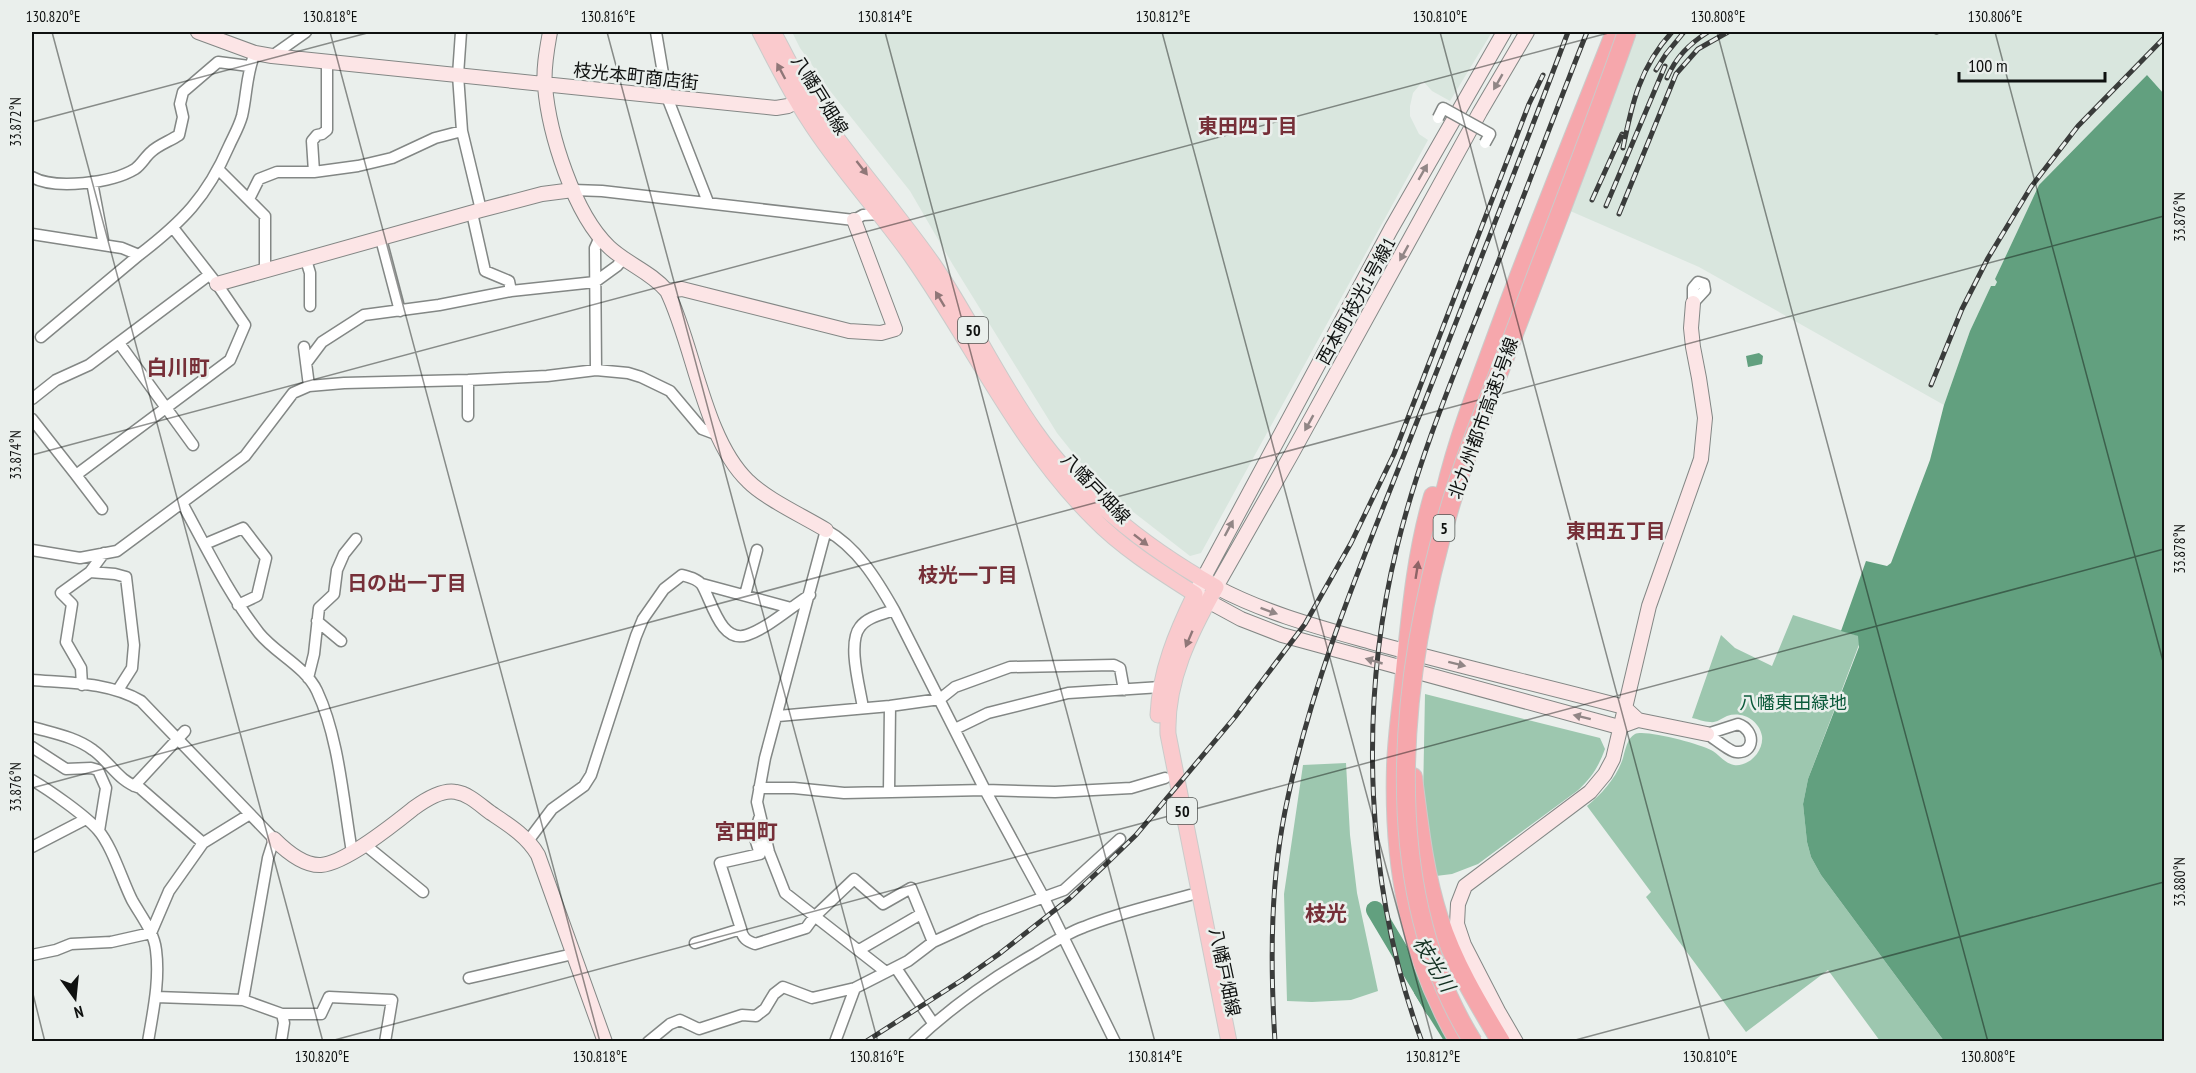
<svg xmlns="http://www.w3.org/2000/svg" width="2196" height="1073" viewBox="0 0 2196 1073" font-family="'PT Sans Narrow','Noto Sans JP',sans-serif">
<rect width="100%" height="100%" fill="#eaefec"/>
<path fill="#d9e6de" d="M792,32h700l-42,69 -18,-10 -9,-10 -10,12 -3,13v10l9,18 9,6 -227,413 -11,3 -67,-52 -42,-41 -24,-30 -104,-168 -43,-74 -79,-99 -31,-44z
M1623,32h541v62l-17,-19 -108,110 -44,94 2,3 -2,4h-4l-21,45 -26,74 -245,-138 -154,-67z"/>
<path fill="#9dc7af" d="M1793,615l66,21 1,6 -52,137 -5,25 4,38 4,15 10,18 123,166h-64l-52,-71 -82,62 -100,-135 5,-5 -64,-86c15,-12 30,-29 36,-48 2,-7 4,-20 12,-24 10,-5 65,10 76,16 8,4 13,13 23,15 15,2 30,-14 28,-29 -3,-16 -20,-25 -35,-20 -6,3 -11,7 -17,6 -6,0 -12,-3 -18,-4l29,-83 14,13 37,18z
M1425,694l175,44 5,11c-6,17 -14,30 -28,42l-99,73 -26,10 -16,2 -13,-78z
M1346,763l4,72 7,58 21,98 -27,9 -39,2 -25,-1 -3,-107 19,-129z"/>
<path fill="#62a07f" d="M2147,75l17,19v947h-220l-123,-166 -10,-18 -4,-15 -4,-38 5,-25 51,-132 -1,-11 -17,-5 25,-70 21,5 4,-3 39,-103 14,-55 26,-74 21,-45h4l2,-4 -2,-3 44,-94z
M1759,353l4,3 -1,8 -14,3 -2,-11z
M1429,985l35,56h-20l-30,-48z"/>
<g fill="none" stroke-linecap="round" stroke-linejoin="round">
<path stroke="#62a07f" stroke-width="18" d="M1375,910l59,99"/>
<defs>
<path id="street" d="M461,32l-3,43 4,56 19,79
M656,32l11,65 41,105
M272,56l34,-24
M218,169l47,47v55
M314,172l-2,-31 5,-6 5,-1 5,-4v-69
M32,177c23,13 80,6 103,-8 7,-5 10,-12 16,-17 7,-7 19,-11 28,-17l4,-18 -3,-13 3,-12 35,-30 31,4
M92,182l12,63
M573,190l29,1 252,29 9,-5 17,-1
M249,199l10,-20 18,-7h37l44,-6 34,-8 43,-20 27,-7
M472,213l13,58 24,10 2,10
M32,234l90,14 17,7c43,-33 68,-58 90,-109 4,-9 10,-19 13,-30 5,-21 4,-42 13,-63
M381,239l19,72
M306,260l4,13v33
M1698,282l6,2 1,6 -12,13v-15z
M41,337l98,-82
M119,343l74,102
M304,347l5,39
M307,362l15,-20 42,-27 75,-10 72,-14 84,-9 22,-16 6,-7
M596,370l-1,-122 5,-11
M468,380v36
M32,399l24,-19 33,-15 120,-90
M32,419l44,56 154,-115 15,-35 -28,-41 -43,-55
M76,475l26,34
M182,503c24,44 46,90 77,130 17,21 46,33 58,58 22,47 26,109 35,161
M205,544l38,-16 23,30 -9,38 -19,9
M32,550l48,8 37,-7 128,-95 48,-63 16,-7 35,-3 124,-3 79,-4 49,-6 32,3 13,4 29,14 32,38 16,6
M90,572l25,2 11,3 8,68 -2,23 -14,22
M702,584l89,24
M745,595l12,-45
M317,621l24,20
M308,678l6,-24 5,-46 15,-14 3,-24 7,-16 12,-15
M32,680c37,3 76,2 109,21l133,138 -6,19 -25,142
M82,685l-1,-17 -15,-26 6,-38 -11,-11 29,-21 14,-19
M863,708c-3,-20 -16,-65 -3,-81 7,-10 23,-13 34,-17
M778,716l112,-10 50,-7 15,-12 55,-20 104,-2 6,3 4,22
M1738,724c18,6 17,30 -2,28 -6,0 -22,-14 -29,-18z
M32,727c20,6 44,10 61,23 17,12 26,32 47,38l63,55
M955,729l33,-16 80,-20 93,-6
M32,747l34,22 25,-1 7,2 8,18 -7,43
M32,780c17,10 53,35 66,50 14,16 24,50 34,70 9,16 22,32 24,50 4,31 -3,61 -8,92
M134,786l51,-55
M759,788h35l50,5 141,-3 70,2 76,-4 34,-10
M889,792l1,-86
M528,841l24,-32 32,-23 7,-11 45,-139 7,-17 21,-30 18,-14c7,2 16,4 20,10 10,17 19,59 45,50 21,-7 44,-28 63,-40
M364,844l59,48
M32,847l54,-28
M741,929c1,9 6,12 14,15l51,-16 8,-11 40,-38 29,25 28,-16 22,54
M151,933l18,-42 34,-48 47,-29
M695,943l46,-14 -21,-66 40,-9 -6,-19 6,-19
M859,950l62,-36
M32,955l24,-5 15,-6 40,-2 40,-9
M896,968l37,55
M886,972l-101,-79 -16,-41 -12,-50 8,-44 61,-228c31,17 51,50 68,80l91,180 59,108 71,144
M469,978l104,-24
M156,997l87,3 39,14h39l8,-17 63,3 -7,42
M281,1042l3,-19 -2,-9
M648,1042l22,-18 10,-4 19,9 43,-14 14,1 9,-7 9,-15 9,-7 29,11 43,-10 53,-27 25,-19 48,-22 83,-30 56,-51
M835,1042l20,-54
M914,1042c37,-35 78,-64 122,-89 16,-10 31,-20 48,-26 34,-14 71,-22 106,-32"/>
<path id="secondary" d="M198,32l57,21 17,3 504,52 12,-2 19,-10
M550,32c-3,17 -7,37 -5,54 4,48 29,128 64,161 18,17 42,25 58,44 27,55 37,148 81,190 18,18 55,35 78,49
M1504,32l-113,197 -196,365 46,25 41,16 337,92 19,-7
M1527,32l-47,80 -189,343 -75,132c49,26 102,40 155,55 84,23 169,43 253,65l14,13 69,14
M217,284l264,-74 61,-16 31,-4
M667,291l15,-2 167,42 32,2 14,-4 -41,-109
M274,839c11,11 30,27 47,26 25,-2 73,-41 93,-57 11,-8 28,-19 42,-16 13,2 24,13 35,21 18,12 36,23 47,42l67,187
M1516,1042l-18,-31 -34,-66 -7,-21 1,-20 7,-18 125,-94 15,-18 8,-15 36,-153 52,-147 4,-41 -6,-40 -6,-31 -2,-19 2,-25"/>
<path id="primary" d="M760,32c15,29 30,59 48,87 30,48 71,91 104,138 61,87 105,185 181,261 29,30 66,53 102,76 -19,39 -35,77 -37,121
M773,32c15,27 29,57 47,83 36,51 77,98 113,149 37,54 64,114 102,167 47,67 110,116 181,156 -26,46 -50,94 -48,147l61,308"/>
<path id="highway" d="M1433,496c-17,58 -22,116 -28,175 -3,32 -8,64 -9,95 -3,99 13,190 63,276
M1439,520c12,-66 37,-128 60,-191 37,-100 77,-198 116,-297
M1413,777c6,47 11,95 26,141 14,44 38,84 62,124"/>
</defs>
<use href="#street" stroke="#838785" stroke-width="13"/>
<use href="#secondary" stroke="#838785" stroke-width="16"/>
<use href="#primary" stroke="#cacbca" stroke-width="17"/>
<use href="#highway" stroke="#cacbca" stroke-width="20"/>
<use href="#street" stroke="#fff" stroke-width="10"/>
<use href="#secondary" stroke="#fce5e6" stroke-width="14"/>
<use href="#primary" stroke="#facacd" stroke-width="15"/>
<use href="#highway" stroke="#f6a7ac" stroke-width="18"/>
<defs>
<path id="rail" d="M1936,32h1
M1656,70l10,-16 18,-22
M1667,78c9,-21 22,-34 41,-46
M1623,148c9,-45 17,-81 49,-116
M1592,200l30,-66
M1606,206l59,-140
M1619,214l57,-140 22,-25 30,-17
M1931,385l31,-76 26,-51 43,-71 47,-61 86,-88
M865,1042l97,-62 37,-26 70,-55 34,-32 33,-32 99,-118 70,-93 46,-81 43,-89 135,-350 14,-29
M1275,1042c-5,-81 -5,-165 13,-245 27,-127 79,-247 126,-368 52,-132 104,-264 154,-397
M1422,1042c-57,-154 -64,-336 -25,-495 22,-91 59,-177 93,-264 33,-84 64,-168 97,-251"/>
</defs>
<use href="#rail" stroke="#3a3c3b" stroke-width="5"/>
<use href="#rail" stroke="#eaefec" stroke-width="3" stroke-dasharray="9" stroke-linecap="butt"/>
<defs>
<path id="street-bridge" d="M1438,118l5,-10 47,26 -5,9"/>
<path id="highway-bridge" d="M1473,1042c-99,-159 -73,-372 -21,-542 17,-57 42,-113 63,-169 38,-100 77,-199 112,-299"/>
</defs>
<use href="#street-bridge" stroke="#838785" stroke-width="13" stroke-linecap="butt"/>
<use href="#highway-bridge" stroke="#cacbca" stroke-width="20" stroke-linecap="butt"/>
<use href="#street-bridge" stroke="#fff" stroke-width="10"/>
<use href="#highway-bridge" stroke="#f6a7ac" stroke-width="18"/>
</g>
<defs><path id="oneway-solid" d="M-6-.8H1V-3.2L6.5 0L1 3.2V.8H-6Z" transform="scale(1.5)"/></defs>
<g fill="#907778">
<use href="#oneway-solid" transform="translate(781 71) rotate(-118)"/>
<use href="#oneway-solid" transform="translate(862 168) rotate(52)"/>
<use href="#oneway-solid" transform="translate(940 299) rotate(-121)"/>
<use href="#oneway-solid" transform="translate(1141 540) rotate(38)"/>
<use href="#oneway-solid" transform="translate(1189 639) rotate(113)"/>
</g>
<g fill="#918686">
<use href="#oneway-solid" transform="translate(1498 82) rotate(120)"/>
<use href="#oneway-solid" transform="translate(1423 172) rotate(-60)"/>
<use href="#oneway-solid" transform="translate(1404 253) rotate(119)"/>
<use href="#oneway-solid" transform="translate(1309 423) rotate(119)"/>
<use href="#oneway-solid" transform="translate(1229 528) rotate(-62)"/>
<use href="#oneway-solid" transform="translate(1269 611) rotate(20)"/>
<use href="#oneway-solid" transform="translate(1374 661) rotate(-164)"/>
<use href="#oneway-solid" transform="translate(1457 664) rotate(14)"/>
<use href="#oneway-solid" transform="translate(1582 717) rotate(-166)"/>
</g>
<use fill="#8e6466" href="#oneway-solid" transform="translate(1417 570) rotate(-81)"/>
<path fill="none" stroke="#0f1110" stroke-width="1.5" stroke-opacity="0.45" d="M52,32l271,1010M330,32l270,1010M607,32l271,1010M885,32l270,1010M1162,32l271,1010M1440,32l270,1010M1717,32l271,1010M1995,32l169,633M32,122l339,-90M32,455l1580,-423M32,788l2132,-572M32,990l13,52M327,1042l1837,-493M1568,1042l596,-160"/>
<g text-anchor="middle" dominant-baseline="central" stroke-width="5" stroke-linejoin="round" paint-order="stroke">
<g fill="#eaefec" stroke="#515452" stroke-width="1.5">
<rect x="958" y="317" width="30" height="26" rx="4.5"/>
<rect x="1433.5" y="515" width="21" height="26" rx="4.5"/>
<rect x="1167" y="798" width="30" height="26" rx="4.5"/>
</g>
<g font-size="16" font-weight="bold" fill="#0f1110">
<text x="973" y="330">50</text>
<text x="1444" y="528">5</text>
<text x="1182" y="811">50</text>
</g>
<g font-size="18" fill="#0f1110" stroke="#eaefec">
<text transform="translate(636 76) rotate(6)">枝光本町商店街</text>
<text transform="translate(820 95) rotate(58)">八幡戸畑線</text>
<text transform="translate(1356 301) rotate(-61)">西本町枝光1号線1</text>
<text transform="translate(1483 418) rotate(-70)">北九州都市高速5号線</text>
<text transform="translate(1096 488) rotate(46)">八幡戸畑線</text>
<text transform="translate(1225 972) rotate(78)">八幡戸畑線</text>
</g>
<g font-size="18" fill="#0a5939" stroke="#eaefec">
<text x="1793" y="702">八幡東田緑地</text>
</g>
<g font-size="20" font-weight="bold" fill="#762f38" stroke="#eaefec">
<text x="1248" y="126">東田四丁目</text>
<text x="1616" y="531">東田五丁目</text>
<text x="968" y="575">枝光一丁目</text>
<text x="407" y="583">日の出一丁目</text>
</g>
<g font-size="20" font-style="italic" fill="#133021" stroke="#eaefec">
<text transform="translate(1434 964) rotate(59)">枝光川</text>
</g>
<g font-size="21" font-weight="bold" fill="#762f38" stroke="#eaefec">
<text x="178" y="367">白川町</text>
<text x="746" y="831">宮田町</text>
<text x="1326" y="913">枝光</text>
</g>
</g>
<rect width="2196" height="1073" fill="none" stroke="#eaefec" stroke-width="66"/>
<g transform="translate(75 998) rotate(165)" stroke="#eaefec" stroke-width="4.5" paint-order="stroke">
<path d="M0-4.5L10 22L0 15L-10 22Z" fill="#0f1110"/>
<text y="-9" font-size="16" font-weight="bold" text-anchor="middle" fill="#0f1110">N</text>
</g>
<path d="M1959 72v9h146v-9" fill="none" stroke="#0f1110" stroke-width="3"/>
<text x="1968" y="72" font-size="18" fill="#0f1110" stroke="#eaefec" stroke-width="4.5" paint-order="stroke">100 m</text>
<rect x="33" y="33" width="2130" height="1007" fill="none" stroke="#0f1110" stroke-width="2"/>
<g font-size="15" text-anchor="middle" fill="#0f1110">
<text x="53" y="22">130.820°E</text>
<text x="330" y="22">130.818°E</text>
<text x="608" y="22">130.816°E</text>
<text x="885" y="22">130.814°E</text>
<text x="1163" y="22">130.812°E</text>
<text x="1440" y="22">130.810°E</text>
<text x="1718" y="22">130.808°E</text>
<text x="1995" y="22">130.806°E</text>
<text transform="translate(16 122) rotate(-90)" y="5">33.872°N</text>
<text transform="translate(2180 217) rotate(-90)" y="5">33.876°N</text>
<text transform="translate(16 455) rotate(-90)" y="5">33.874°N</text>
<text transform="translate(2180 549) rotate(-90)" y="5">33.878°N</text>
<text transform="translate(16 787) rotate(-90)" y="5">33.876°N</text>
<text transform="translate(2180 882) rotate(-90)" y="5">33.880°N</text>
<text x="322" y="1062">130.820°E</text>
<text x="600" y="1062">130.818°E</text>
<text x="877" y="1062">130.816°E</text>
<text x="1155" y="1062">130.814°E</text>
<text x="1433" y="1062">130.812°E</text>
<text x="1710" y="1062">130.810°E</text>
<text x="1988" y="1062">130.808°E</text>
</g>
</svg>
